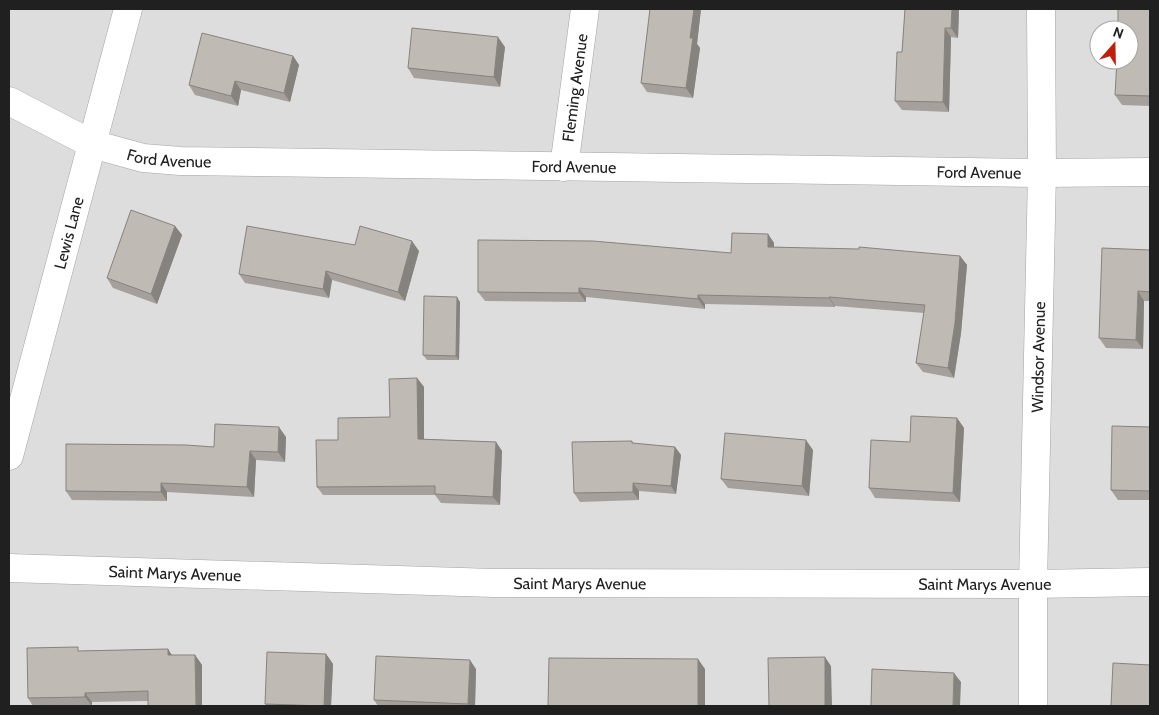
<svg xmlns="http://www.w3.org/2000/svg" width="1159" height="715" viewBox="0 0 1159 715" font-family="Cabin,sans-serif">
<rect width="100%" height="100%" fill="#f0eee7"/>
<path fill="#dedddd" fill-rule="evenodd" d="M9,9h1141v697h-1141zM1099,30h30v30h-30z"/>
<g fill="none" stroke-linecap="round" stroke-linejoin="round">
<defs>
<g id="minor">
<path d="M9,101l83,43"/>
<path id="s1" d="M564,167l21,-158"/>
<path id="s2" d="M9,568l485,15 539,1 117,-2"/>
<path id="s3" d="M1033,706v-122l9,-411 -1,-164"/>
</g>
<g id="tertiary">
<path id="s4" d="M92,144l51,14 37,3 862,12 108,-1"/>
<path id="s5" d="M9,456l119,-447"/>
</g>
</defs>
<use href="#minor" stroke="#a4a4a4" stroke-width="29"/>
<use href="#tertiary" stroke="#a4a4a4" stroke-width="29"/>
<use href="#minor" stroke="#fff" stroke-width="28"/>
<use href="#tertiary" stroke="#fff" stroke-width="28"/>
</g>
<path fill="#a5a09b" d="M650,9h51l-4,35 3,4 -7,50 -46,-6 -6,-9z
M905,9h54l-1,29 -7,-1 -2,75 -47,-2 -7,-9 7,-49z
M1150,9v97l-28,-1 -7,-10z
M505,47l-5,40 -86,-9 -6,-10z
M293,56l6,9 -9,37 -49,-12 -3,16 -43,-11 -6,-10z
M175,226l7,9 -25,69 -44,-16 -6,-10z
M768,234l6,9v4l186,9 7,9 -6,68 -7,45 -31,-6 -7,-9 8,-50 -89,-7v1l-130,-3v5l-119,-12v5l-101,-1 -7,-9 253,-39z
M355,245l64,6 -14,50 -73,-21 -3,18 -84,-15 -6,-9z
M1150,250v51h-6l-1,48 -37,-1 -7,-10z
M460,302l-1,58h-32l-4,-5z
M417,378l7,9v52l72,3 6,9 -2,54 -59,-2 -6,-8h-112l-6,-8 21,-47 52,-23z
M957,418l7,10 -4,74 -85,-4 -6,-10z
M1150,427v73h-32l-7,-10z
M286,437l-1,25 -29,-2 -2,37 -87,-5v9l-95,-1 -6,-9 148,-44z
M632,441l1,2 42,4 6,8 -5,39 -37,-3v9l-59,2 -6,-9z
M813,450l-4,46 -81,-8 -7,-9z
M168,649l4,6h23l7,10 -54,36 -56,1v4h-59l-5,-8 53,-47z
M326,654l7,10 -2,42h-64l-2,-2z
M476,669l-1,37h-97l-4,-6z"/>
<path fill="#86827e" d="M694,9h7l-4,35 3,4 -7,50 -7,-10 4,-50z
M952,9h7l-1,29 -7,-10z
M945,28l6,9 -2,75 -6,-10z
M498,37l7,10 -5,40 -6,-10z
M293,56l6,9 -9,37 -6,-9z
M235,81l6,9 -3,16 -7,-10z
M175,226l7,9 -25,69 -6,-10z
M768,234l6,9v13l-6,-9z
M412,241l7,10 -14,50 -7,-9z
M960,256l7,9 -6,68 -7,45 -6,-10z
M326,271l6,9 -3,18 -6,-9z
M579,288l7,9v5l-7,-9z
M1138,291l6,10 -1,48 -7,-9z
M698,295l7,9v5l-7,-10z
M457,297l3,5 -1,58 -3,-4z
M829,297l6,9v1l-6,-9z
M417,378l7,9v61l-6,-9z
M957,418l7,10 -4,74 -7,-9z
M279,427l7,10 -1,25 -7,-10z
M806,440l7,10 -4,46 -7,-10z
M496,442l6,9 -2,54 -7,-8z
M675,447l6,8 -5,39 -5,-8z
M250,451l6,9 -2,37 -7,-10z
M161,483l6,9v9l-6,-9z
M633,483l6,8v9l-6,-8z
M168,649l6,10 -6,-4z
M326,654l7,10 -2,42h-7z
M195,655l7,10v41h-6z
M825,657l6,9 1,40h-7z
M698,659l7,10v37h-7z
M470,660l6,9 -1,37h-5l-2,-2z
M954,673l7,9 -1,24h-7z
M85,693l7,9v4l-7,-9z"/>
<path fill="#c0bab4" stroke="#86827e" d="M650,9h44l-4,29h3l-7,50 -45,-5z
M905,9h47l-1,19h-6l-2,74 -48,-1 2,-49h5z
M1118,9h32v87l-35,-1 2,-35h12v-30h-11z
M412,28l86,9 -4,40 -86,-9z
M202,33l91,23 -9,37 -49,-12 -4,15 -42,-11z
M131,210l44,16 -24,68 -44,-16z
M247,226l108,19 5,-19 52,15 -14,51 -72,-21 -3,18 -84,-15z
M732,233l36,1v13l91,2v-2l101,9 -5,67 -7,45 -32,-5 9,-58 -96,-8v1l-131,-3v4l-119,-11v5l-101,-1v-52l115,1 138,12z
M1102,248l48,2v42l-12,-1 -2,49 -37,-2z
M424,296l33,1 -1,59 -33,-1z
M417,378l1,61 78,3 -3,55 -58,-3v-8l-118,1 -1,-47h22v-22l52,-1 -1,-38z
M911,416l46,2 -4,75 -84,-5 2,-48 39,2z
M215,424l64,3 -1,25 -28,-1 -3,36 -86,-4v9l-95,-1v-47l120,1 28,2z
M1112,426l38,1v64l-39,-1z
M725,433l81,7 -4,46 -81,-7z
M632,441v2l43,4 -4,39 -38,-3v9l-59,1 -2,-51z
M78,647v4l90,-2v6h27l1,51h-48v-15l-63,2v4l-57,1 -1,-50z
M267,652l59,2 -2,52 -59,-2z
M376,656l94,4 -2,44 -94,-4z
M825,657v49h-56l-1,-48z
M549,658l149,1v47h-150z
M1113,663l37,2v41h-39z
M872,669l82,4 -1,33h-82z"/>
<g text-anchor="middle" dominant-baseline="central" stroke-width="4" stroke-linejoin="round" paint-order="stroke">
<g font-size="16" fill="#202020" stroke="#fff">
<text stroke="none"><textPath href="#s1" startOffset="80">Fleming Avenue</textPath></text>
<text stroke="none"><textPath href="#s4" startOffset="79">Ford Avenue</textPath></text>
<text stroke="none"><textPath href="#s4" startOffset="484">Ford Avenue</textPath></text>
<text stroke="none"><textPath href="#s4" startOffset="889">Ford Avenue</textPath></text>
<text stroke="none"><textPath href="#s5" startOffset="231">Lewis Lane</textPath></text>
<text stroke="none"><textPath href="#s3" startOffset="349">Windsor Avenue</textPath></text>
<text stroke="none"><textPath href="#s2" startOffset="166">Saint Marys Avenue</textPath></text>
<text stroke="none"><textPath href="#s2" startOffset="571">Saint Marys Avenue</textPath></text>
<text stroke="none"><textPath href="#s2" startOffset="976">Saint Marys Avenue</textPath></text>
</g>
</g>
<rect width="1159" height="715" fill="none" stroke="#202020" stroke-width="20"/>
<g transform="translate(1114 45) rotate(20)"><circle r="24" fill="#ffffff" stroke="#a6a6a6"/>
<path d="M0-4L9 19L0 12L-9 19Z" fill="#c11e0f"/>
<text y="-8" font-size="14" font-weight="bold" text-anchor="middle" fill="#202020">N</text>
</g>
</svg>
